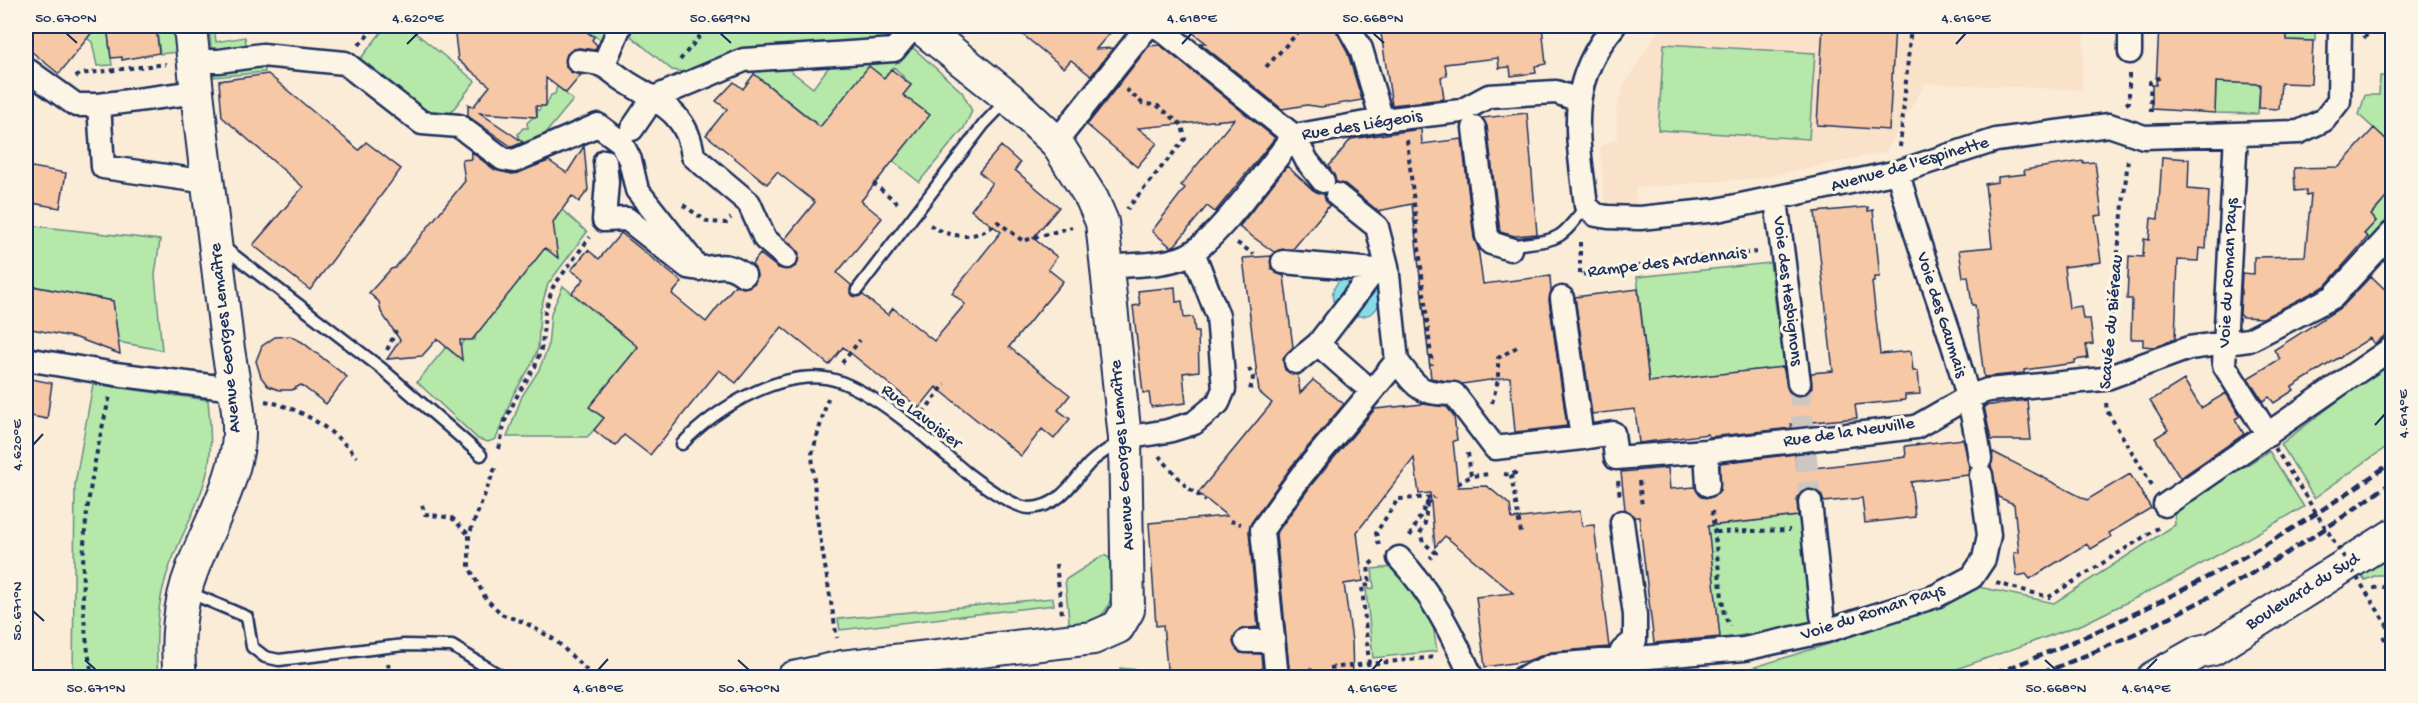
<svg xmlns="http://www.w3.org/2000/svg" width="2418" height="703" viewBox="0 0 2418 703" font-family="'Gochi Hand',sans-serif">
<rect width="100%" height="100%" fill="#fbecd8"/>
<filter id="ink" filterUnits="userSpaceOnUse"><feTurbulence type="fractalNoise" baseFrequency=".0167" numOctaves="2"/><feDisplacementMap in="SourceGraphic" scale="12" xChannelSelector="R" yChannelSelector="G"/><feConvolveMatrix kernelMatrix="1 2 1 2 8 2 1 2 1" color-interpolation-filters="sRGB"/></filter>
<g filter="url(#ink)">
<path fill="#fae1c9" d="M1661,26h423l-2,64 -157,-7 -39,69 -124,26 -127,10 2,22 -32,-2 -5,-62 18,-7 -2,-29 9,-27z"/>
<path fill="#b5e8a9" stroke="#688c84" stroke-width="1.5" d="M70,26h37l5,39 -15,1 -5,-24z
M156,26h18l3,26 -17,2z
M209,26h5l2,16 29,-5 2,13 -35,5z
M386,26h21l68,55 -27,35 -21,3 -69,-57z
M578,26h34l-6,17z
M628,26h258l12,9 -5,5 -201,33 -20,-3 -40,-33z
M2287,26h28v15l-28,-1z
M909,44l53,48 10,19 -8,17 -45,54 -26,-21 36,-46 -27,-21 9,-9 -17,-18 -7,9 -71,56v-9l-62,-49 6,-7 23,-2 30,23 21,-28z
M1664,44l151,9 -6,86 -151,-9z
M264,62l1,10 -51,5v-10z
M2380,76l12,1v68l-33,-30 6,-20h14z
M2216,82l44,2 -2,30 -43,-1z
M557,86l16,14 -37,45 -12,5 -17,-1 7,-9 5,-1 -1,-5 5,-6h5l-1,-5 6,-6h4v-5l5,-6h4l5,-11 4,-1z
M2392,183v39l-18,21 -10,-9 12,-13 -5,-6 11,-12 -5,-4z
M560,208l27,24 -39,52 -8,27 -2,37 -6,16 -19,31 -17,44 -8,3 -10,-3 -61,-57 29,-35 7,6 8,-1 -1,-6 7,-8 8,2 1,-8 71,-87 -4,-21 12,-4z
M26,225l134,15 -5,35 7,75 -44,-8 -5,-41 -28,-6 -2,7 -33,-13 -24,-4z
M1770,263l14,104 -127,14 -7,8 -13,-112z
M563,286l70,57 9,-1 -52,65 15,12 -18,18h-80l15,-41 17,-26 9,-23 3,-34z
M2392,360v83l-78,55 -33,-54z
M93,384l115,16c2,24 5,50 -1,73 -9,37 -30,68 -41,104 -10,33 -11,66 -8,100h-85l2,-193z
M2269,451l35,56 -124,69 -97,48 -149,53 -214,1 112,-35 142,-57 80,17 121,-78 -1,-14z
M1706,512l14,13 79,-9 13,108 -92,15z
M1104,555l9,5c1,40 0,60 -43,70l-5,-50z
M2392,555v20h-15l-12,5 -5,-7z
M1394,567l9,3 30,55 4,26 -64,7 -7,-69 8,-1 -2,-19z
M1053,598l1,7 -214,25 -2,-11z
M1120,668l39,4 1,5h-74l34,-4z"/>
<path fill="#8bdbe7" stroke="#5e96b0" stroke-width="1.5" d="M1343,276l32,6c26,55 -74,36 -32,-6z"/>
<path fill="#f6c8a6" stroke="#1b2f5e" stroke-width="1.5" d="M26,26h71l-38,48 -33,-27z
M107,26h49l3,27 -37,7v-3l-11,1z
M454,26h124l16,11 -2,3 5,5 -2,5 -16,-2 -12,6 -1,13 5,5 10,3 -15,18 -20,-15v28h-10l1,11 -57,-4 43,29 -11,5 -44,-31v-12l5,3 17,-21 -32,-26z
M1012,26h104l-20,23 17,-1 -22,28 -20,-16 -7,8z
M1184,26h151l13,28 14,46 -41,7 -14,-2 -25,4 -82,-66h6z
M1394,26h148l4,38 -11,2 1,7 -25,3 -1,-9 -11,1 -1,-10 -53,6 2,12 -6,1 3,22 -52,6 -12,-78z
M1823,26h72l-6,104 -72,-5z
M2159,26h128v14l26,1 -2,43 -30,-1 -2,26 -20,-1 1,-24 -44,-2 -1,31 -63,-4v-24h4z
M1160,45l115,93 -60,74 -8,-6 -32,39 -4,2 -19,-16 33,-43 -4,-3 53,-66 -96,9 19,15 -20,24 -50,-42 62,-79z
M869,66l15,12 7,-9 20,16 -8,10 27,20 -69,86 21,17 -45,55 14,12 -1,7 3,4 10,-1 25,20 5,-7 41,33 31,-37 -13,-11 49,-61 -30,-22 21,-27 -13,-11 22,-26 19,17 -5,7 44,37 -26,31 24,19 -9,12 15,12 -54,66 61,48 -12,15 12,9 -16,20 -12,-10 -21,27 -85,-69 -17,21 -76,-61 -14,18 -47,-38 -46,56 -17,-13 -69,85 -26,-20 -8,10 -11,-6 -11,-9 10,-12 -15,-11 49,-60 -66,-54 12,-14 -13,-9 17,-20 11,9 22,-26 61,49 -10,12 34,28 29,-37 9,3 11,-5 2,-8 -5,-11 8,-10 18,14 13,1 6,-4 2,-12 -14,-14 30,-37 -38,-30 -10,12 -61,-49 21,-26 -11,-8 18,-19 9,7 11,-15 66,53z
M268,74l91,76 7,-8 35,27 -91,121 -57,-45 50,-58 -81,-70 -3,-36z
M1527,113l10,121 -22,2 -15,-4 -13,-106 -5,-8z
M2374,128l18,17v46l-21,24 5,6 -12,13 4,3 -43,49 -62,32 -21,-1 -2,-3 2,-41 12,1v-17l51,-1 6,-61 -5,1v-6l-11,1 -1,-23 45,-1z
M1421,129l1,15 40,-5 12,99 4,10 5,36 67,-8 1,15 -2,9 18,126 -52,6 -5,-55 -48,7 -31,-6 -19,-174 -34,7 -33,-27 -9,-2 -7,-16 22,-27z
M584,146l4,44 -9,12 -7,-6 -19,26 5,36 -13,-10 -73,92h-12l2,20 -25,-21 -15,17 -35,3 13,-19 -19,-28 -2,-10 -10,-9 22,-24 4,-1 70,-87 -3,-21 10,-1 -1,-7 24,18 17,4 37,-13 18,12z
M2162,157l27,2 -1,30 21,2 -3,58 -7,-1 -1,13 -20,-1 -3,79 -21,8 -11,-1v-7h-12l1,-40h-5l2,-43 14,1 1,-18 5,1 2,-22 7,1z
M2083,161v2l12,-1 7,53 -7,1 6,46 -37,5 5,41 12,-2 2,13h7l3,25 -7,1 2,13 -13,2v3l-51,7v3l-40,4 -9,-72h-3l-4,-29 -5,1 -4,-27 33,-3 -7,-63 13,-2v-5l27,-3 -1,-4z
M26,166l40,7 -6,35 -34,-6z
M1287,166l26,24 11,4 5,12 -36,43h-9l-10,3 -35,-25z
M1868,207v4l5,-1 7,67h-5v5h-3l8,72 31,-3 2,20h5l2,23 -15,1v5l-50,5 2,13 -66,6 1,4 -83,9 -1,-3 -69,9 -4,-34 -43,5 -17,-117 63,-8 11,93 134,-15 6,25 11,4 7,-2 5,-6 -1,-15 22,-2 -18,-159z
M1271,256v12l5,5 8,3 9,71 -10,11 2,12 13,5 2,18 13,-13 31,24 -53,63 -40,56 -2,8 9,96 -18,2 -7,13 7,11 21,1 2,24h-95l-5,-53 -7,1 -7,-103 78,-7 -29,-23 74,-90 -13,-11 -16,-134z
M2371,276l21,20v20l-4,17 -14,11 -4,-6 -78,49 2,3 -20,13 -5,-6 -6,4 -15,-23 32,-19 -6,-9 69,-44z
M26,285l87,16 7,53 -43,-16 -51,-10z
M1175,287l1,15 6,-1 2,17 9,-1 2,15h3l1,39 -16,2 3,30 -35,4 -2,-14h-6l-10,-87 7,-1 -2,-14z
M290,336l12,6 45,35 -21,27 -25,-19 -9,5h-13l-11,-4 -7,-9 -5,-16 6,-15 13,-9z
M26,378l26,5 -5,36 -21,-4z
M2184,380l17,28 25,-15 14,23 -5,3 9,15 -64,44 -25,-40 13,-8 -18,-29z
M2027,400l4,40h-40l-7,-34z
M1423,404l24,3 7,10 3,23 -4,1 5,46 29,-1 23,19 2,14 68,-8 2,15 12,-1 15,122 -57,5 -25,9 -42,6 -9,-70 37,-4 -68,-57 -10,11 -5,-54 -11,1 -5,-36 -57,74 6,49 -19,3 8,57 1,37h-63l-14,-144 36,-50 63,-75z
M1963,439l7,29 -2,7 -57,7 4,35 -50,6 -3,-25 -38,4 -3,-8 -12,-5 -12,8 1,19 -90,10 12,111 -66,6 -15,-126h-5l-9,-8 -4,-37 47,-4 2,21 25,-2 6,10 8,1 11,-8v-27l75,-9 2,16 109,-13 -1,-11z
M1993,452l94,48 43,-26 21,34 -42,25 2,4 -20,12 -5,-5 -56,35 -4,-5 -9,2 -3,-23 5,-1 -5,-48 -16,-7 -7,-31z"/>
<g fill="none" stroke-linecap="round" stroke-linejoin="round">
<path stroke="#cec6c0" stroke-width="22" stroke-dasharray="22 11" stroke-linecap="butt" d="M1799,383l11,119"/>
<defs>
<path id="lane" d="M222,246l159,122 100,87
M1510,252l4,-7c45,-6 44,-2 72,-39
M857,290l127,-166 23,-24
M682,444c34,-37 107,-81 159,-62 44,17 90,61 126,91 13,10 47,35 63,35 30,-1 43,-27 60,-45 8,-8 20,-15 30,-21
M188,592l59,25 5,30 13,10 14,3 125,-15 48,1 52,32"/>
<path id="street" d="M1157,26l137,110 13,25 16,20
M1348,26l13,23 21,71
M1614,26c-50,60 -36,109 -28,180l10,9 12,2 32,1 77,-8 181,-38 98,-32 113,-15 35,12 155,-5 25,-12 15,-19 1,-75
M2130,52v-26
M194,61h25l43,-6 83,8 77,60 37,3 44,33 11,2 84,-36 23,17 9,18 7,30 62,79
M578,61c33,3 25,6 50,22 32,20 60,30 65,73l56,47 16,36 21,18
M604,64l16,-38
M26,69l50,36h23l4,62 105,15
M650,104l6,-7 88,-37 150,-10 20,-24
M99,105l98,-13
M1474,128l13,108 4,7 19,6
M632,129l13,-19
M2236,134l-12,231 44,70
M1056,142l92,-116
M605,161l2,21 -3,38 23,-1 61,48c25,6 32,-10 56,8
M1898,172c24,96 69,188 82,287
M1776,200l23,183
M1283,262l92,8 10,-4
M1108,267c24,-3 55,-1 78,-11 28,-12 86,-93 108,-120l88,-16 79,-9 28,-15 67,-4 22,8
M1562,298l20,140 31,-5 3,25 90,-7 210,-24 52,-30 20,-7 116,-11 85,-31 60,-8 84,-43 59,-64
M1318,344l43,38
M26,359l89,15 119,15
M1397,361c21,28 21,32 57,33l41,54 87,-10
M1296,362l22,-18 57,-74
M1125,438l43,-7 26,-8 24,-20 6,-14 -6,-73 -25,-64
M1706,451l2,34
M1810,502l12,113 4,16
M2165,505l227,-157
M1399,558c32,34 54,77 73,120
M1246,641h27
M1614,670l8,-19 13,-11v-25l-13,-93
M1277,678l-15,-148 39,-54 96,-115 -10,-95 -10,-39 -40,-32
M1523,678l30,-13 191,-16 82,-18 110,-35 36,-19 12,-18 5,-24 -8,-60"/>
<path id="secondary" d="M180,678c-4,-35 -1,-75 12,-108 15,-41 39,-80 46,-124 5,-34 -9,-78 -12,-113 -12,-102 -26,-205 -36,-307
M793,678l49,-11 251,-29 25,-11 10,-17 -3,-172 -23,-216 -10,-23 -36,-57 -47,-44 -90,-72
M2153,678l46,-26 14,-3 179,-113"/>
</defs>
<use href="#lane" stroke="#1b2f5e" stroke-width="15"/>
<use href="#street" stroke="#1b2f5e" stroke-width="27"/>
<use href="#secondary" stroke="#1b2f5e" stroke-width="36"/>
<path stroke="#1b2f5e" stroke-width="4" stroke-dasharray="4.5 4.5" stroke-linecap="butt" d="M2364,38l11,-12
M359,45l17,-19
M680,60l28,-34
M1266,67l38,-41
M76,77l4,-3 86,-10
M1126,89l16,14 16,3 24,19 3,14 -58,70
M2126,104l3,-2v-28
M2151,112l-1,-30 11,-5
M1407,140l25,225
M1900,147l11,-121
M873,183l26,21
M683,205l25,17 18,1 5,-5
M930,225c23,14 46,16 68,-3l25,19 49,-14
M1580,242v33l118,-18 62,-5
M1237,243l17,11
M387,350l9,-19
M2107,353l21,-194
M842,363l18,-23
M1249,368l4,10 -3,12
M828,398l-16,56 5,64 20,120
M265,401c37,7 67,28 92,56
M1492,403l6,-23v-22l19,-11
M2106,403l1,8 45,74
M923,413l22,-29
M499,449l6,-28 13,-27 17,-27 7,-21 3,-35 8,-24 37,-50
M1468,453l3,23
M1159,456l28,31 19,14
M495,468l-26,67v32l17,32 17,16 21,7 31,18 40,38
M1504,474l7,1 8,-4
M1511,475l10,58
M1618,481l2,17
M1639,481l3,25
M1458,484l13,-8 19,-2
M1427,503l-2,20 -5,11 3,8 13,11 -6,5
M422,505l3,9 27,4 17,17
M1712,511l12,104 6,11
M1230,521l11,3
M1716,532l74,-2
M1410,536l17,-33 7,-6
M1379,545l-3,-12 22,-34 36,-2
M1056,564l6,50
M1996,583l53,14 109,-69
M2373,588l19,-2
M2387,625l5,10
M2391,632l-8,4 9,15
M388,663l2,15
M1369,664l-7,-78 8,-1 -2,-19 8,-7
M1330,668l106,-11
M1299,671l17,-1
M2391,676l1,-1
M93,678c-21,-95 -7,-190 17,-282"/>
<use href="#lane" stroke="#fcf5e5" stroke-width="10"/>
<use href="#street" stroke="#fcf5e5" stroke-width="22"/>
<use href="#secondary" stroke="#fcf5e5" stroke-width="32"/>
<path stroke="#1b2f5e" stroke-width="4.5" stroke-dasharray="9 4.5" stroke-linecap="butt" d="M1983,678c146,-55 283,-125 409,-216
M2029,678c128,-48 254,-115 363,-196"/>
<path stroke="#1b2f5e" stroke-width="4" stroke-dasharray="4.5 4.5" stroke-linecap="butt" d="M2275,448l112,177"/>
</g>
</g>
<path fill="none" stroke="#1b2f5e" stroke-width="2" d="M66,33l11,10M720,33l11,10M1373,33l11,10M407,44l11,-11M1182,44l10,-11M1956,44l10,-11M2375,425l10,-11M33,445l10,-11M33,611l11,10M85,660l11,10M738,660l11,10M2045,660l11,10M598,670l10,-11M1372,670l10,-11M2146,670l11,-11"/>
<g text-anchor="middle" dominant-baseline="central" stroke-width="6" stroke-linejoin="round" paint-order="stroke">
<g font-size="18" fill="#1b2f5e" stroke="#fcf5e5">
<text transform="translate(1362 126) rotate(-9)">Rue des Liégeois</text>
<text transform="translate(1910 165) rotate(-16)">Avenue de l'Espinette</text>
<text transform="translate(1667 263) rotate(-7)">Rampe des Ardennais</text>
<text transform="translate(2229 273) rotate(-87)">Voie du Roman Pays</text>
<text transform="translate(1787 291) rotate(83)">Voie des Hesbignons</text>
<text transform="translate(1941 315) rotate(72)">Voie des Gaumais</text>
<text transform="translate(2112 322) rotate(-85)">Scavée du Biéreau</text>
<text transform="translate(226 338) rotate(-96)">Avenue Georges Lemaître</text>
<text transform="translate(921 417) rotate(37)">Rue Lavoisier</text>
<text transform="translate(1849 433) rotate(-8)">Rue de la Neuville</text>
<text transform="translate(1123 455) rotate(-94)">Avenue Georges Lemaître</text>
<text transform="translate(2303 592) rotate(-32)">Boulevard du Sud</text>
<text transform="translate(1873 613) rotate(-18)">Voie du Roman Pays</text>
</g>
</g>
<rect width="2418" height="703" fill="none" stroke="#fcf5e5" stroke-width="66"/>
<rect x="33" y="33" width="2352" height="637" fill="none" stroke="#1b2f5e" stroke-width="2"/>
<g font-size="15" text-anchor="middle" fill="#1b2f5e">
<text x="66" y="22">50.670°N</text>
<text x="418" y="22">4.620°E</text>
<text x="720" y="22">50.669°N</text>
<text x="1192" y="22">4.618°E</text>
<text x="1373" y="22">50.668°N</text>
<text x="1966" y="22">4.616°E</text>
<text transform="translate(2402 414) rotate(-90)" y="5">4.614°E</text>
<text transform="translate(16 445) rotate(-90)" y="5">4.620°E</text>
<text transform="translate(16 611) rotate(-90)" y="5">50.671°N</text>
<text x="96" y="692">50.671°N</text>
<text x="598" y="692">4.618°E</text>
<text x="749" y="692">50.670°N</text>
<text x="1372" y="692">4.616°E</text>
<text x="2056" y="692">50.668°N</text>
<text x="2146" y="692">4.614°E</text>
</g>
</svg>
